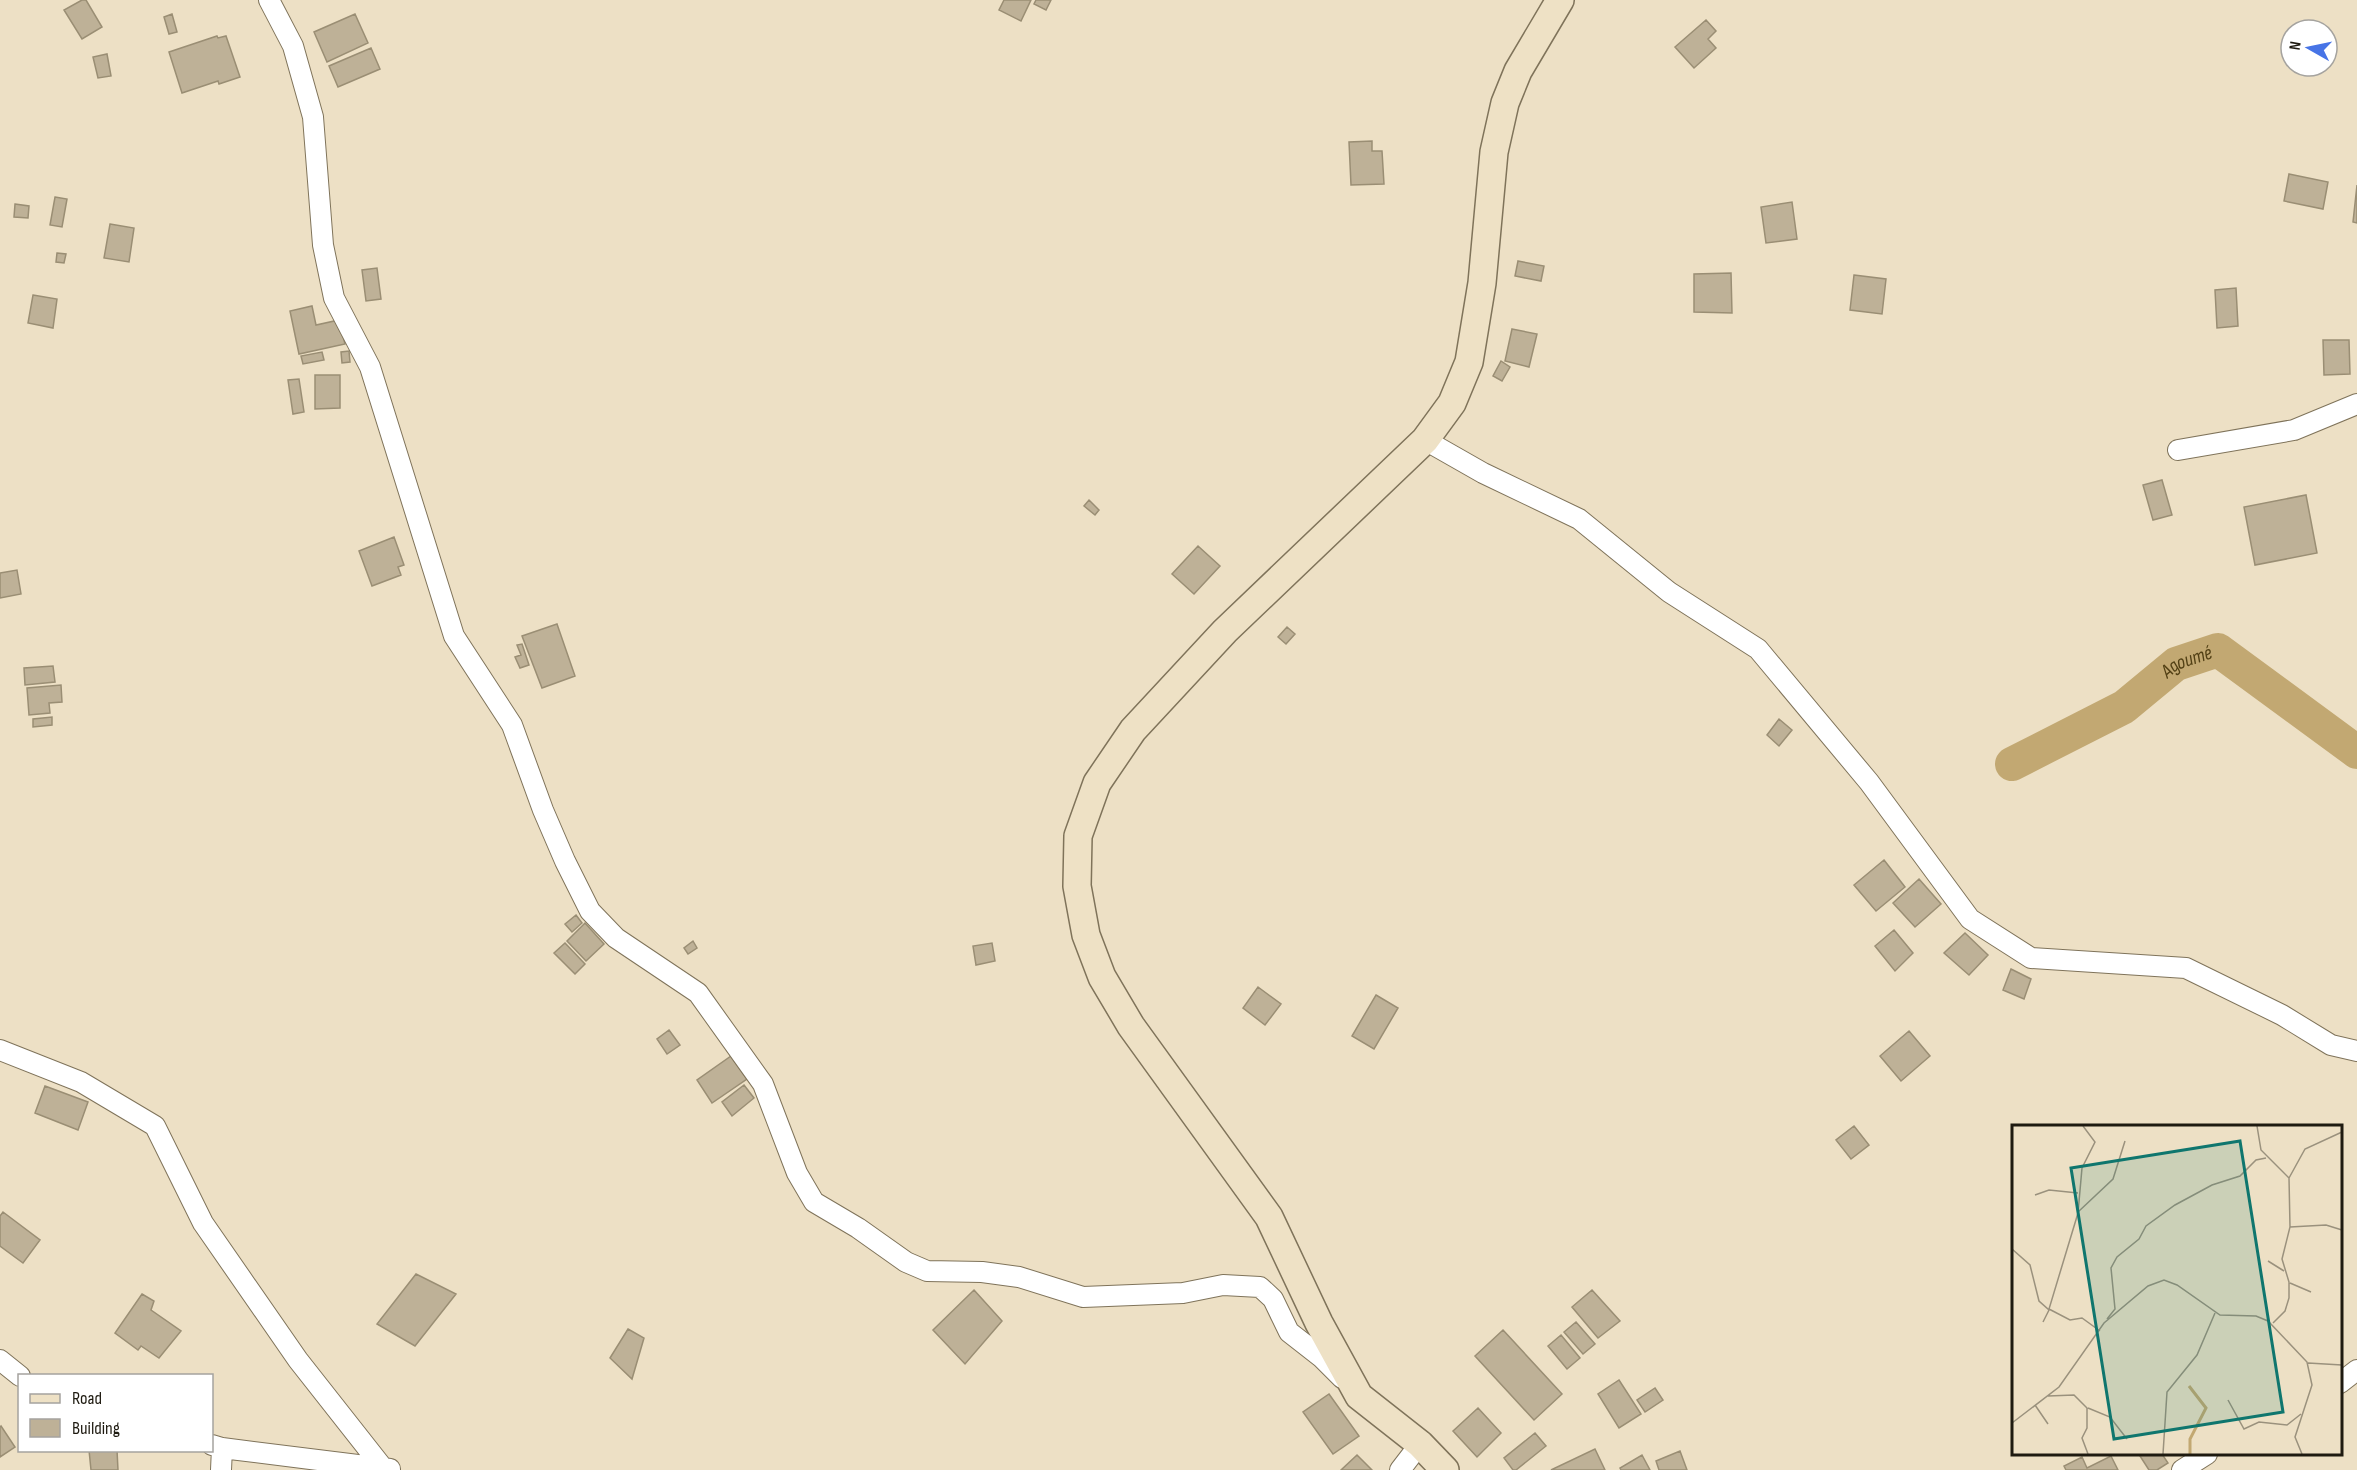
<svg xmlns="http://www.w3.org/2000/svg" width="2357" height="1470" viewBox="0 0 2357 1470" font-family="'Sofia Sans Condensed',sans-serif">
<rect width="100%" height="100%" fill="#ede0c5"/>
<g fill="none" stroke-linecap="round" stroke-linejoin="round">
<path stroke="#c2a872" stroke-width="34" id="s1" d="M2012,764l112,-57 52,-43 42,-14 139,102"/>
</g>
<path fill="#beb197" stroke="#9a8e74" stroke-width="1.5" d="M82,0h4l16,27 -20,12 -18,-29z
M1004,0h27l-10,21 -22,-11z
M1036,0h15l-5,10 -12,-6z
M172,14l5,18 -8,2 -5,-17z
M355,14l13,29 -41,19 -13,-30z
M1706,20l10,11 -8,8 8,9 -22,20 -19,-21z
M217,36l1,2 8,-2 14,41 -21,7 -1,-3 -36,12 -13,-41z
M371,48l9,21 -42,18 -9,-21z
M107,54l4,22 -13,2 -5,-21z
M1372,141v10h10l2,33 -33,1 -2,-43z
M2289,174l39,8 -5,27 -39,-8z
M2357,185v38l-4,-1z
M55,197l12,2 -5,28 -12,-2z
M1792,202l5,37 -31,4 -5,-36z
M15,204l14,2 -1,12 -14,-1z
M110,224l24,4 -5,34 -25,-4z
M57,253l9,1 -2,9 -8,-1z
M1518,261l26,5 -3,15 -26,-5z
M377,268l4,31 -15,2 -4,-31z
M1731,273l1,40 -38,-1v-38z
M1854,275l32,4 -4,35 -32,-4z
M2236,288l2,38 -21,2 -2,-38z
M33,295l24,4 -4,29 -25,-5z
M312,306l4,19 23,-5 6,24 -46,10 -9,-43z
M1512,329l25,5 -8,33 -24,-6z
M2323,340h26l1,34 -26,1z
M349,351l1,11 -8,1 -1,-11z
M322,352l2,8 -21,4 -2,-8z
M1501,361l9,6 -8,14 -9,-5z
M315,375h25v33l-25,1z
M299,379l5,33 -11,2 -5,-34z
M2162,480l10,35 -19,5 -10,-35z
M2306,495l11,58 -62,12 -11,-58z
M1089,500l10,10 -4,5 -11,-9z
M394,537l10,28 -6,2 3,8 -29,11 -13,-35z
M1198,546l22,20 -26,28 -22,-20z
M17,570l4,24 -21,4v-25z
M557,624l18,52 -33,12 -20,-52z
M1287,627l8,7 -9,10 -8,-7z
M522,644l7,21 -9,3 -5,-11 6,-2 -4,-10z
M53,666l2,16 -30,3 -1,-17z
M61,685l1,17 -13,1 1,10 -21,2 -2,-27z
M52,717v8l-19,2v-8z
M1779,719l13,11 -13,16 -12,-11z
M1884,860l21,27 -29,24 -22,-26z
M1919,879l22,25 -26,23 -22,-24z
M576,915l6,8 -10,9 -7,-8z
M585,923l19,21 -18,17 -19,-20z
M1894,930l19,23 -18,18 -20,-25z
M1965,933l23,22 -19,20 -25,-22z
M693,941l4,7 -9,6 -4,-6z
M565,943l20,21 -10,10 -21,-21z
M992,943l3,18 -19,4 -3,-19z
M2011,969l20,10 -7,20 -21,-9z
M1258,987l23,17 -16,21 -22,-17z
M1376,995l22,13 -24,41 -22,-13z
M669,1030l11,15 -13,9 -10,-15z
M1909,1031l21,25 -29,25 -21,-25z
M731,1056l16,23 -35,24 -15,-23z
M744,1085l10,13 -22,18 -10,-14z
M45,1086l43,16 -10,28 -43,-17z
M1854,1126l15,19 -18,14 -15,-19z
M3,1212l37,28 -17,23 -23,-17v-30z
M416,1274l40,20 -41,52 -38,-22z
M974,1290l28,31 -37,43 -32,-34z
M1592,1290l28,31 -22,17 -26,-31z
M142,1294l12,7 -3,9 30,21 -22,27 -18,-12 -3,4 -23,-17z
M1576,1322l19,22 -12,10 -19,-22z
M628,1329l16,9 -12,41 -22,-21z
M1503,1330l59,64 -28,26 -59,-64z
M1561,1335l19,23 -13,11 -19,-23z
M1619,1380l22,34 -22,14 -21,-34z
M1655,1388l8,12 -18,12 -8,-12z
M1329,1394l30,42 -26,18 -30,-42z
M1478,1408l23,25 -24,24 -24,-26z
M1,1426l14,21 -15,10v-30z
M1535,1433l11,13 -30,24h-3l-9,-12z
M1595,1449l10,21h-54z
M89,1450h28l1,20h-27z
M1680,1451l7,19h-28l-3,-9z
M2144,1454h18l6,9 -11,7h-8l-9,-14z
M1357,1455l15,15h-31z
M1642,1455l8,15h-29l-1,-2z
M2111,1456l7,14h-52l-2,-4 18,-9 5,11z"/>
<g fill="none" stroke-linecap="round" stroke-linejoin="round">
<defs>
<path id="street" d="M269,0l24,46 20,71 10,128 11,53 36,69 84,269 58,89 31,85 22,51 25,50 26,27 82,55 65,91 34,89 17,29 44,26 48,34 21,9 55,1 37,5 64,20 100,-4 40,-8 37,2 13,12 16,33 32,25 21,21
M1425,440l58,33 96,46 90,73 89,57 111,133 101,137 61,39 155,10 96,47 49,30 26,6
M2178,450l116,-20 63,-26
M0,1050l81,32 74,44 48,97 95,137 85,108
M0,1360l20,16
M2340,1383l17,-13
M212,1445l10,3 168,21
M221,1470l1,-22
M1400,1470l20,-26
M2182,1470l25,-16"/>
<path id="secondary" d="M1445,1470l-25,-26 -61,-48 -40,-73 -50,-106 -138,-191 -29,-49 -16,-42 -9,-49 1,-50 19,-53 36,-53 92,-99 200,-191 27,-37 17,-41 13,-79 12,-131 11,-49 13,-32 42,-71"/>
</defs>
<use href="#street" stroke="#7f735a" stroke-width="22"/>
<use href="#secondary" stroke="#7f735a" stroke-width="30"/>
<use href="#street" stroke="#fff" stroke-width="20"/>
<use href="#secondary" stroke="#eee1c5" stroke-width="27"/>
</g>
<g text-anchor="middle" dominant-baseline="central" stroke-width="4.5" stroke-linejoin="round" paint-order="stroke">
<g font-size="20" font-style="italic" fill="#524015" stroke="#fff">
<text stroke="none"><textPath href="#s1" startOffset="204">Agoumé</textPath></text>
</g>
</g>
<g transform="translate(2012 1125)">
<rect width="330" height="330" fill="#ede0c5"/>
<path fill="none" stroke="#c2a872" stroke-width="3" d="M177,261l17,22 -16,31v15"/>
<path fill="none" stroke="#9a917d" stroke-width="1.5" d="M71,1l12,16 -13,26 -4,45 -29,96 21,11 12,-2 18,13M245,1l4,24 28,28 1,49 -8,32 7,23v16l-4,13 -12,12M277,53l16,-29 37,-17M23,70l14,-5 29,3M66,87l35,-33 12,-38M278,102l36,-2 16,5M0,124l18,16 9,36 10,9 -6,12M256,136l16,10M278,158l21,9M95,194l8,-10 -4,-41 6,-11 22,-18 7,-13 29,-21 37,-20 28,-9 16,-16 10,-2M296,238l34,2M36,271l26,-1 13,13v20l-5,10 6,16M216,275l16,29 15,-7 28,3 14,-11M23,280l13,19M76,283l22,9 17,22M0,298l47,-36 45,-64 44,-37 16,-6 13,5 43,30 36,1 12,5 39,41 5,23 -17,52 7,17M151,329l4,-62 30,-37 18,-42"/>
<path fill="#0f766e" fill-opacity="0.15" stroke="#0f766e" stroke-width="3" d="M228,16l43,271 -169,27 -43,-271z"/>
<rect width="330" height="330" fill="none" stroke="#1e1a10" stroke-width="3"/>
</g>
<rect x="18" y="1374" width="195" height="78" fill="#ffffff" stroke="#a5a39f" stroke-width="1.5"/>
<rect x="30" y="1394" width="30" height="9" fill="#eee1c5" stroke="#a5a39f" stroke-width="1.5"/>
<text x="72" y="1404" font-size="18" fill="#1e1a10">Road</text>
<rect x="30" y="1419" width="30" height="18" fill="#beb197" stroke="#a5a39f" stroke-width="1.5"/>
<text x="72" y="1434" font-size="18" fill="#1e1a10">Building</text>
<g transform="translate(2309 48) rotate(279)"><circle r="28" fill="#ffffff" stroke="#a5a39f" stroke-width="1.5"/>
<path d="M0-4.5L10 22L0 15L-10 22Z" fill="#4774e6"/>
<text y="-9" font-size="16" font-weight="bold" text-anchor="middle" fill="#1e1a10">N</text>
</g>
</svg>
